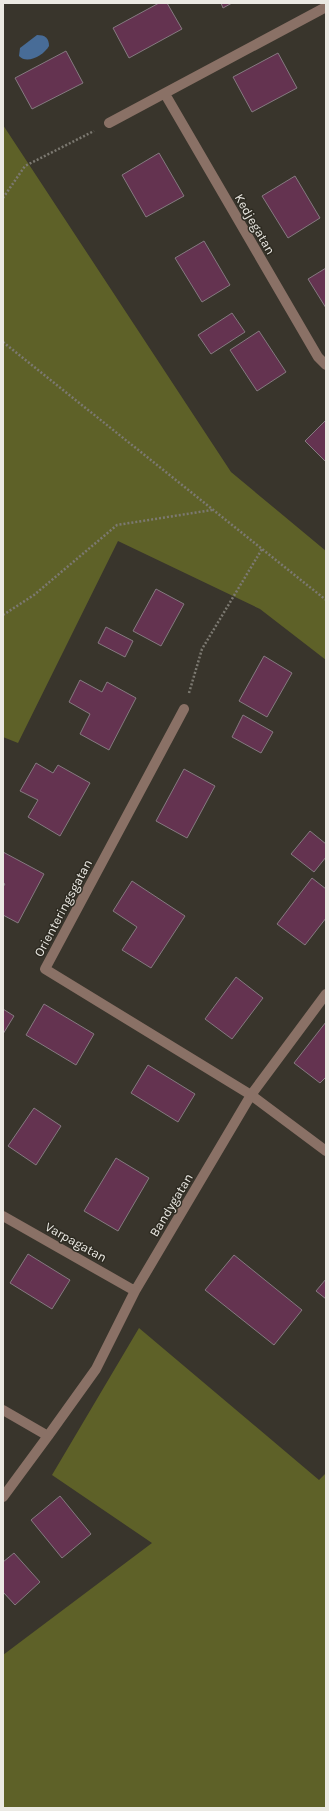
<svg xmlns="http://www.w3.org/2000/svg" width="329" height="1811" viewBox="0 0 329 1811" font-family="Karla,sans-serif">
<rect width="100%" height="100%" fill="#39352c"/>
<path fill="#5e6128" d="M3,125l228,347 95,79v109l-66,-51 -142,-68 -100,202 -15,-6z
M139,1328l180,152 7,-7v335h-323v-153l149,-112 -100,-68z"/>
<path fill="#486c97" d="M37,35c8,0 12,3 12,11 -5,9 -22,19 -30,10l1,-8z"/>
<path fill="#643350" stroke="#857a80" d="M159,3h8l15,26 -53,29 -16,-30z
M221,3h11l-9,5z
M66,51l17,32 -51,26 -17,-31z
M278,53l19,35 -45,24 -19,-35z
M159,153l25,43 -38,21 -24,-42z
M295,176l25,42 -32,20 -26,-42z
M204,241l26,44 -28,17 -27,-44z
M326,268v40l-18,-29z
M232,313l13,19 -34,22 -13,-19z
M259,331l27,41 -29,19 -27,-41z
M326,420v42l-21,-21z
M156,589l28,15 -23,42 -28,-15z
M106,627l27,14 -8,16 -27,-14z
M264,656l28,17 -25,44 -28,-16z
M80,680l22,12 5,-10 29,16 -27,52 -29,-16 10,-20 -21,-12z
M243,715l30,17 -12,21 -29,-16z
M36,763l17,10 5,-8 32,18 -30,53 -32,-19 10,-17 -18,-9z
M184,769l31,17 -28,52 -31,-17z
M310,831l16,13v13l-12,15 -23,-18z
M3,852l41,22 -26,49 -15,-8v-28l2,-3 -2,-1z
M312,878l14,11v29l-21,27 -28,-21z
M132,881l53,35 -34,52 -29,-18 15,-23 -24,-16z
M236,977l27,21 -31,41 -27,-20z
M44,1004l50,30 -18,31 -50,-30z
M3,1009l11,7 -11,18z
M326,1022v55l-6,6 -26,-20z
M148,1065l47,29 -17,28 -47,-29z
M34,1108l27,18 -25,39 -28,-19z
M116,1158l33,20 -31,53 -34,-20z
M28,1254l42,26 -18,29 -42,-26z
M234,1255l68,55 -28,35 -69,-55z
M326,1279v20l-10,-8z
M60,1496l31,38 -29,24 -31,-38z
M14,1553l26,29 -25,23 -12,-13v-30z"/>
<g fill="none" stroke-linecap="round" stroke-linejoin="round">
<path stroke="#7c7971" stroke-width="2.5" stroke-dasharray="2 2" stroke-linecap="butt" d="M3,198l22,-32 69,-35
M3,342l323,258
M3,615l31,-20 83,-70 95,-15
M189,693l13,-44 60,-100"/>
<path stroke="#8a7166" stroke-width="10" d="M165,94l153,263 8,8
M109,123l217,-116
M184,709l-139,260 206,126 75,56
M3,1216l132,75
M3,1410l45,26 -45,61
M48,1436l48,-67 39,-78 116,-196 75,-101"/>
</g>
<g text-anchor="middle" dominant-baseline="central" stroke-width="3" stroke-linejoin="round" paint-order="stroke">
<g font-size="13" fill="#ebe9e3" stroke="#2e2b22">
<text transform="translate(255 224) rotate(60)">Kedjegatan</text>
<text transform="translate(63 908) rotate(-62)">Orienteringsgatan</text>
<text transform="translate(171 1205) rotate(-59)">Bandygatan</text>
<text transform="translate(76 1242) rotate(29)">Varpagatan</text>
</g>
</g>
<rect width="329" height="1811" fill="none" stroke="#ebe9e3" stroke-width="8"/>
</svg>
